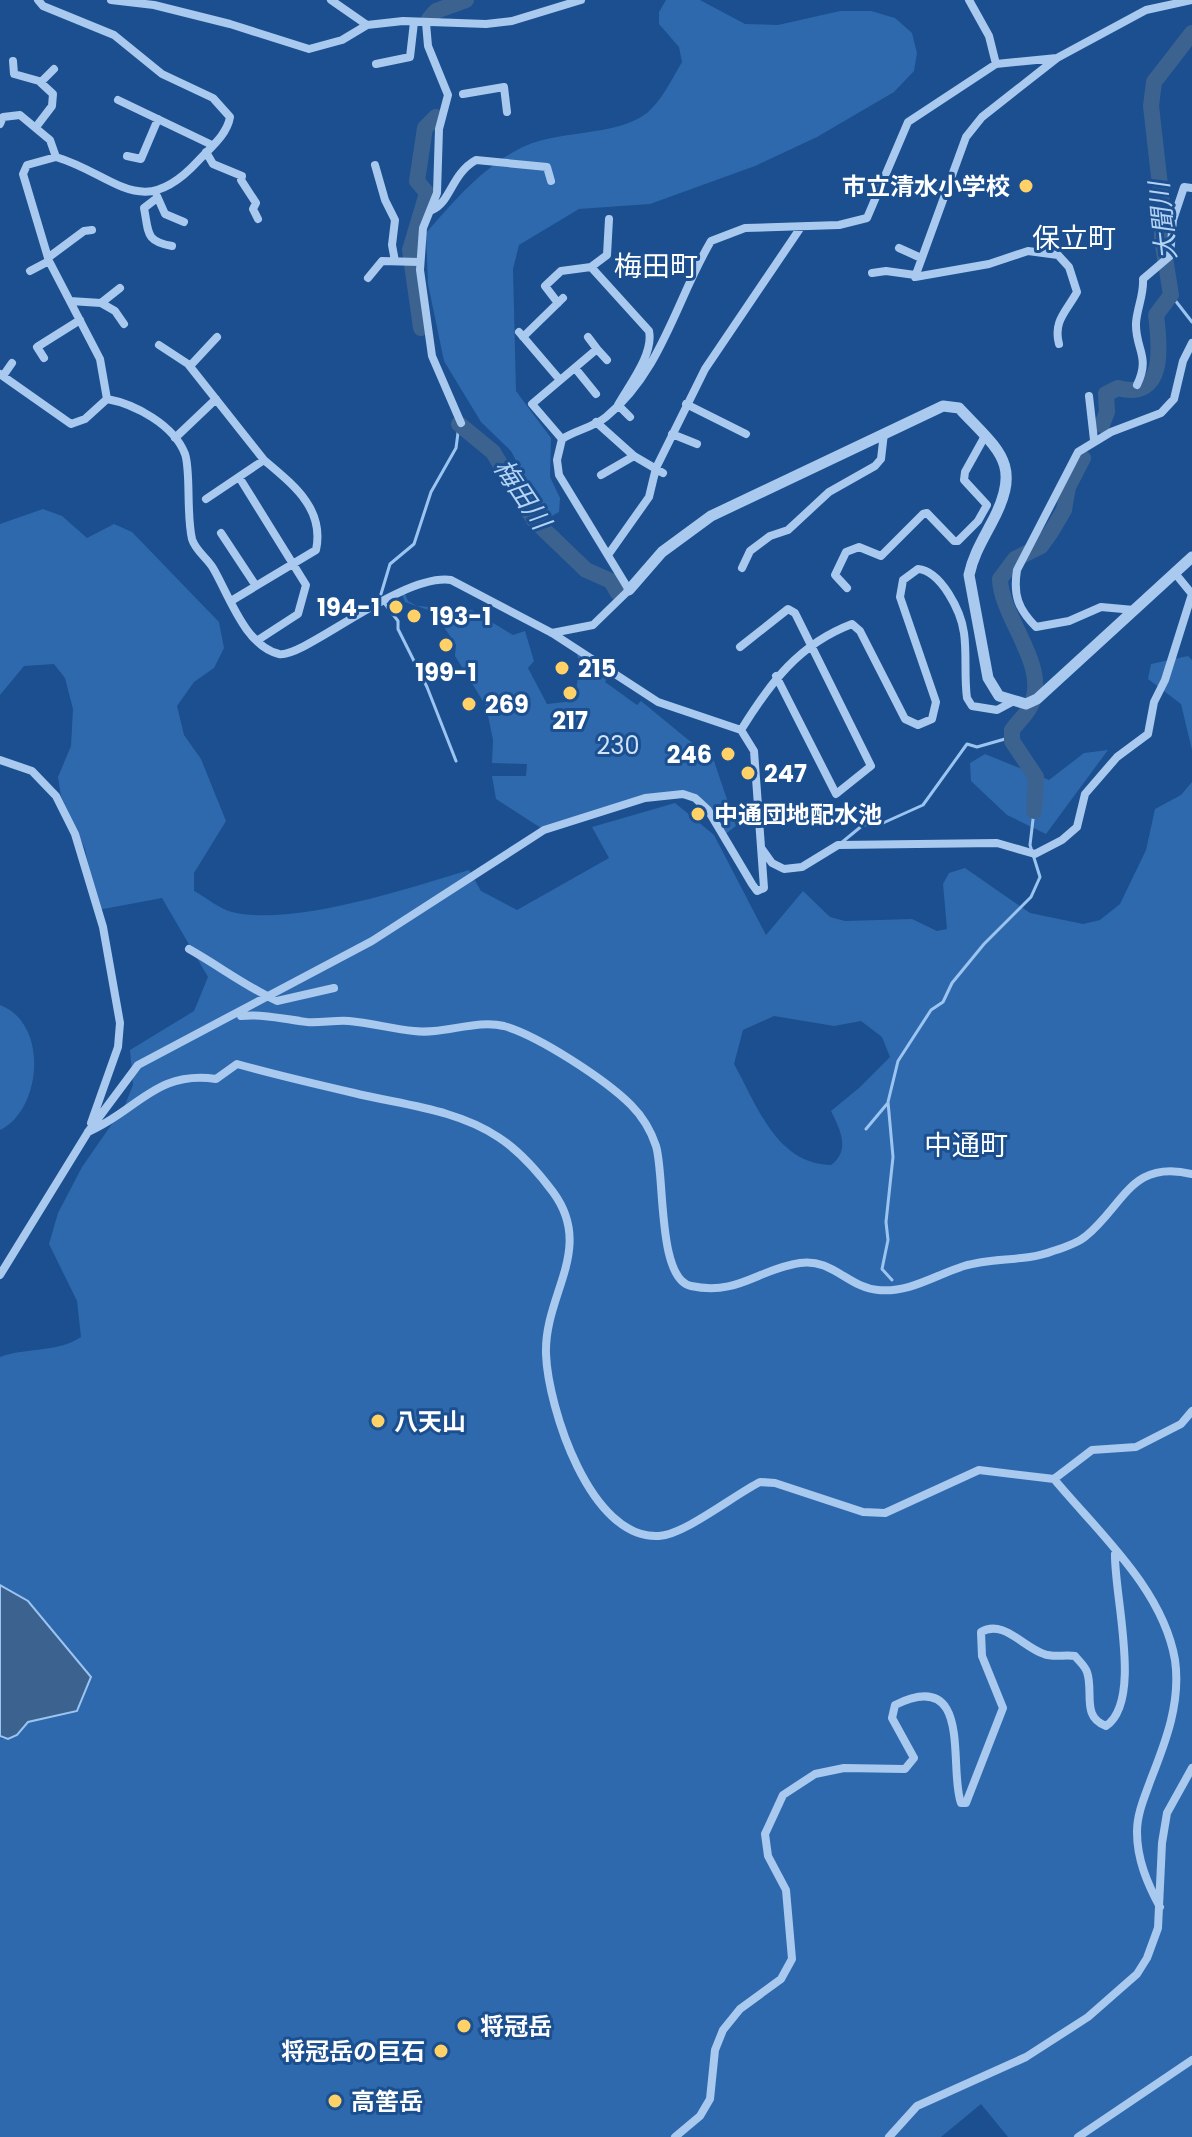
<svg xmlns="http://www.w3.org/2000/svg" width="1192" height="2137" viewBox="0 0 1192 2137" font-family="Poppins,'Noto Sans JP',sans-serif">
<rect width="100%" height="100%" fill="#1b4f8f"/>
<path fill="#2e69ad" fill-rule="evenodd" d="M666,0h34l45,24 33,1 62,-14h31l24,7 17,15 5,20 -3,18 -20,21 -77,45 -62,29 -105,38 -71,5 -60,36 -6,24 3,122 35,47 -1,39 10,21 -1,14 -16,9 -28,-44 7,-5 -11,-21 -30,-29 -37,-61 -16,-77 -2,-51c26,-30 55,-64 91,-83 39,-22 98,-12 130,-37 15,-13 25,-34 35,-51l-3,-15 -20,-23v-12z
M43,509l19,7 25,22 27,-14 18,8 87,90 5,26 -10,20 -20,14 -17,24 7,29 17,24 25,62 -32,52v18c12,6 25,18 38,21 59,15 178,-24 237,-42l12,21 36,19 92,-52 -17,-31 83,-24 39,32 52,100 37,-44 27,26 15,4 67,-2 25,12 10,-2 -4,-45 6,-11 16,-5 65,45 53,11 17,-4 20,-16 26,-54 9,-41 26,-14 11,-13v1355h-184l-27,-33 -40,33h-941v-401l2,3 15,-4 11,-13 48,-11 -47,-110 -29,-16v-228c27,-10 57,-4 81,-20l-4,-36 -28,-57 9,-31 24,-46 43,-62 8,-20 -3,-35 64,-39 14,-34 -46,-79 -64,12 -13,-61 -24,-53 -3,-19 13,-31 2,-37 -8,-31 -11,-14 -30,2 -24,29v-171zM774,1016l60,10 27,-5 21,16 8,20 -31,31 -28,23c9,18 20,39 0,54 -55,-1 -74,-60 -97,-101l9,-34z
M404,591l4,10 9,5 55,4 41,25 12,-4 9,30 -6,7 19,36 27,-3 6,-34 -3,-13 32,20 -4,8 32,23 4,-4 73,60 22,65 -12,9 -29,-37 -27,-4 -124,36 -48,-31 -4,-23h34l1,-12 -35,-1 1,-23 -7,-34 -31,-50 1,-11 -22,-33 -29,-10 -4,-10z
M1188,656l4,4v90l-11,-46 -33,-25 3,-15z
M1108,750l-62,84 -39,-19 -36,-34 -1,-18 15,-9 64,26 35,-27z
M0,1005c49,18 42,105 0,125z"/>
<path fill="#3c6290" stroke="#9cc4f0" stroke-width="2" d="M0,1585l28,16 63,76 -14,34 -49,11 -11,13 -9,4 -8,-3z"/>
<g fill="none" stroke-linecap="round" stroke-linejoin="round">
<path stroke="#9cc4f0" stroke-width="3" d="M1171,295l21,27
M381,594l9,-30 24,-20 17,-52 25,-44 3,-23
M385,604l13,17v8l29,58 29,74
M841,843l22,-18 20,-2 40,-18 44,-61 10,3 35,-10
M866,1129l21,-25
M892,1280l-10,-11 6,-29 -2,-18 7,-65 -5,-55 10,-41 33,-51 12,-8 9,-19 32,-39 47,-47 9,-20 -10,-32 4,-34"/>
<path stroke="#3c6290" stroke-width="16" d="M429,19l7,-8 30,-11
M421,328l-11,-78 17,-57 -10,-12 8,-53 11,-11
M459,424l34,28 41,68 52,50 25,11 7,12
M1102,425l5,-13 -1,-18 12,-6c48,13 42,-42 38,-73l15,-20 -9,-56v-36l-11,-97 3,-24 38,-49
M1034,811l2,-34 -24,-36v-11c6,-8 15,-16 19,-25 19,-39 -30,-87 -31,-126l15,-20 26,-13 10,-14 13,-22 4,-23 15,-29"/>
<path stroke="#a9c9ee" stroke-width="8" d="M38,0l5,6 71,29 48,39 51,24 17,19c-3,18 -20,31 -32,44 -57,62 -82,14 -142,-4l-29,8 -4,9 26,87 51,98 7,40
M111,0l43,5 76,19 79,25 33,-9 25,-15 36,-4 83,3 26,-3 69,-21
M331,0l36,25
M969,0l20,36 7,28
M426,23l2,23 20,49 -9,34 -2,64 -14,35 -3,42 12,86 29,67
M13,61l1,13 25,7 14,13 -1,12 -16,21
M376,64l34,-7 4,-35
M41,82l13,-13
M463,94l41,-7 3,25
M118,100l94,45
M0,124l3,-7 17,-2 30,25 6,17
M206,152l7,12 29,12 -1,4 15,23 -3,6 5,10
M127,156l14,3 17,-40
M375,165l10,35 10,20 -3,25 3,16
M157,196l8,18 19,8
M157,198l-13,10c5,25 1,33 28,38
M432,210c19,-8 19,-36 44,-50l71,7 4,14
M899,248l22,10
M49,257l35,-26 8,-1
M591,267l16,-12 2,-36
M30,271l19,-10
M872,273l14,-2 29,4
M368,278l14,-17 37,1
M70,301l31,2 19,-15
M101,303l14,8 9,13
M558,303l-13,-17 16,-15 30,-4 58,64c5,23 -20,54 -31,74l12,12
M519,332l41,48
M523,337l40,-39
M588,337l9,12
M1059,344c-6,-23 7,-32 18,-52l-8,-25 -11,-12 -30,-4 -39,13 -74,13 51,-140 16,-20 75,-59 89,-48 46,-10
M159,345l29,19 76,96
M44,358l-7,-11 43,-27
M190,366l27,-29
M575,368l21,26
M0,374l71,50 14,-5 22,-20
M3,376l9,-13
M1137,385c14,-29 -2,-36 -1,-62 1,-15 8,-28 7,-44l27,-23 3,-36 11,-33 8,1
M1089,396l5,44
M686,404l60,30
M596,422l38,34 29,17
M672,434l25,10
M175,438l41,-39
M562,439l-30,-35 65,-55 10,11
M601,475l33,-19
M239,477l67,108 -8,29 -40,26
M206,499l58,-39c28,24 61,48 52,90l-85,51
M221,533l35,53
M608,555l41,-58 7,-29 49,-99 96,-142
M742,568l8,-17 20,-15 18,-6 41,-38 46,-26 6,-7 3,-26
M847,588l-12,-13 11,-23 13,-5 22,9 42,-42 4,-1 27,28h4l20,-20 9,-16 -23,-25 1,-8 20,-36
M1134,610l-33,-3 -32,14 -33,6c-18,-18 -23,-32 -19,-57l61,-118 33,-20 50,-19 13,-14 9,-38 9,-18
M552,633l41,-8 36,-35 -70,-115 -2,-15 5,-21c14,-9 32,-12 44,-22 56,-46 70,-117 105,-176l34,-13 94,-3 28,-7 41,-96 88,-58 61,-6
M740,647l48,-38 7,4 76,153 -35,28 -60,-118
M741,730c29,-47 58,-86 111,-106l8,7 45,88 13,6 14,-6 4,-17 -36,-105 3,-17 15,-11c23,2 43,42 46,64 3,21 0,44 3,65l5,8 25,4 15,-8
M0,760l32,11 24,25 19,38 28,93 17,96 -2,24 -27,76
M762,849l10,14 12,6 18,-2 36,-22 159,-2 38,11 27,-14 15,-13 8,-33 32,-37 31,-23 6,-32 11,-22 27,-86 -18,-22
M189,949c30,17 58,38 88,52l57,-13
M241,1016c24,-2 42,3 66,6 14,1 28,-2 42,-1 22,2 44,8 65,10 29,4 62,-12 90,-5 35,10 102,54 127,79 12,12 20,26 25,41 9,29 1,133 35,140 47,10 67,-17 109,-23 32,-5 49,25 78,27 32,3 57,-15 86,-24 29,-9 61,-4 89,-15 10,-3 25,-8 33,-15 38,-31 45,-77 106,-62
M88,1132c49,-21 68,-62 128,-53l21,-15c39,11 78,20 117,29 49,12 102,16 144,44 22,14 40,35 55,55 42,57 -9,102 -7,162 2,53 44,186 113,182 25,-1 75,-41 101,-54l15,1 88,29 22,1 94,-43 75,9c44,53 109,110 121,181 6,42 -9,81 -24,119 -6,17 -14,34 -14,53 0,27 10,51 23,75
M0,1275l88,-143 50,-67 234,-124 172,-111 101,-32 38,-4 12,4 13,12 44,74 5,7 7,-3 -10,-137 -13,-21 -83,-28 -106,-69 -101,-53c-50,-7 -148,79 -172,74 -34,-8 -50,-59 -66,-86 -6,-10 -18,-18 -21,-29 -6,-26 -1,-68 -7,-85 -11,-29 -50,-50 -78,-55
M1054,1479l38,-29 44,-3 45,-23 11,-13
M675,2137l25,-21 10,-17 5,-49 8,-20 17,-21 41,-30 11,-20 -6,-69 -18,-34 -3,-22 18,-39 32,-21 29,-6 61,1 9,-11 -22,-40 3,-13c79,-39 53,64 66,98h5l37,-95 -21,-52 -1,-24c22,-13 42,15 63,22 10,4 21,0 31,2 4,5 10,10 12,16 7,20 -6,45 19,54 37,-25 8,-130 9,-172
M889,2137l28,-31 109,-49 62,-40 49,-43 10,-16 11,-30 4,-85 5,-30 25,-45
M1078,2137l114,-77"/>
<path stroke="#a9c9ee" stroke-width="11" d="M629,590l33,-38 49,-36 232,-110 16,2c40,43 65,56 32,116 -9,17 -18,32 -22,51l19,103 11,18 27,8 11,-5 155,-142"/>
</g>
<g fill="#ffd166" stroke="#1b4f8f" stroke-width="3">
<circle cx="1026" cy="186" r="8"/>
<circle cx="396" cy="607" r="8"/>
<circle cx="414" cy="616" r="8"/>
<circle cx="446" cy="645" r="8"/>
<circle cx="562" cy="668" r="8"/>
<circle cx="570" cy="693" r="8"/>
<circle cx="469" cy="704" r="8"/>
<circle cx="728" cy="754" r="8"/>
<circle cx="748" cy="773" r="8"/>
<circle cx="698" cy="814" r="8"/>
<circle cx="378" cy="1421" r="8"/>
<circle cx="464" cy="2026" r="8"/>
<circle cx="441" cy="2051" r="8"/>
<circle cx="335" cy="2101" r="8"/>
</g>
<g text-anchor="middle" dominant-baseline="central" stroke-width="6" stroke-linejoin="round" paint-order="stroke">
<g font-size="24" font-weight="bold" fill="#fff" stroke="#1b4f8f" text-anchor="start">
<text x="1010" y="186" text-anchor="end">市立清水小学校</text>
<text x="380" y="607" text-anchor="end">194-1</text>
<text x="430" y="616">193-1</text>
<text x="578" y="668">215</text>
<text x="446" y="672" text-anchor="middle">199-1</text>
<text x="485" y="704">269</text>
<text x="570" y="720" text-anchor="middle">217</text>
<text x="712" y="754" text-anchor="end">246</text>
<text x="764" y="773">247</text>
<text x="714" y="814">中通団地配水池</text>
<text x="394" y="1421">八天山</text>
<text x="480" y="2026">将冠岳</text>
<text x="425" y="2051" text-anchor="end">将冠岳の巨石</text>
<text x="351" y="2101">高筈岳</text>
</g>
<g font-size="24" fill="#cfe3fa" stroke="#1b4f8f">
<text x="618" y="745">230</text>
</g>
<g font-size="26" font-style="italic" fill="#b5d3f5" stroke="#1b4f8f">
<text transform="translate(1163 221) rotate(-96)">大聞川</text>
<text transform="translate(522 494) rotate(56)">梅田川</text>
</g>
<g font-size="28" fill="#fff" stroke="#1b4f8f">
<text x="1074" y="238">保立町</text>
<text x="656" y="266">梅田町</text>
<text x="966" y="1145">中通町</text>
</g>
</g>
</svg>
